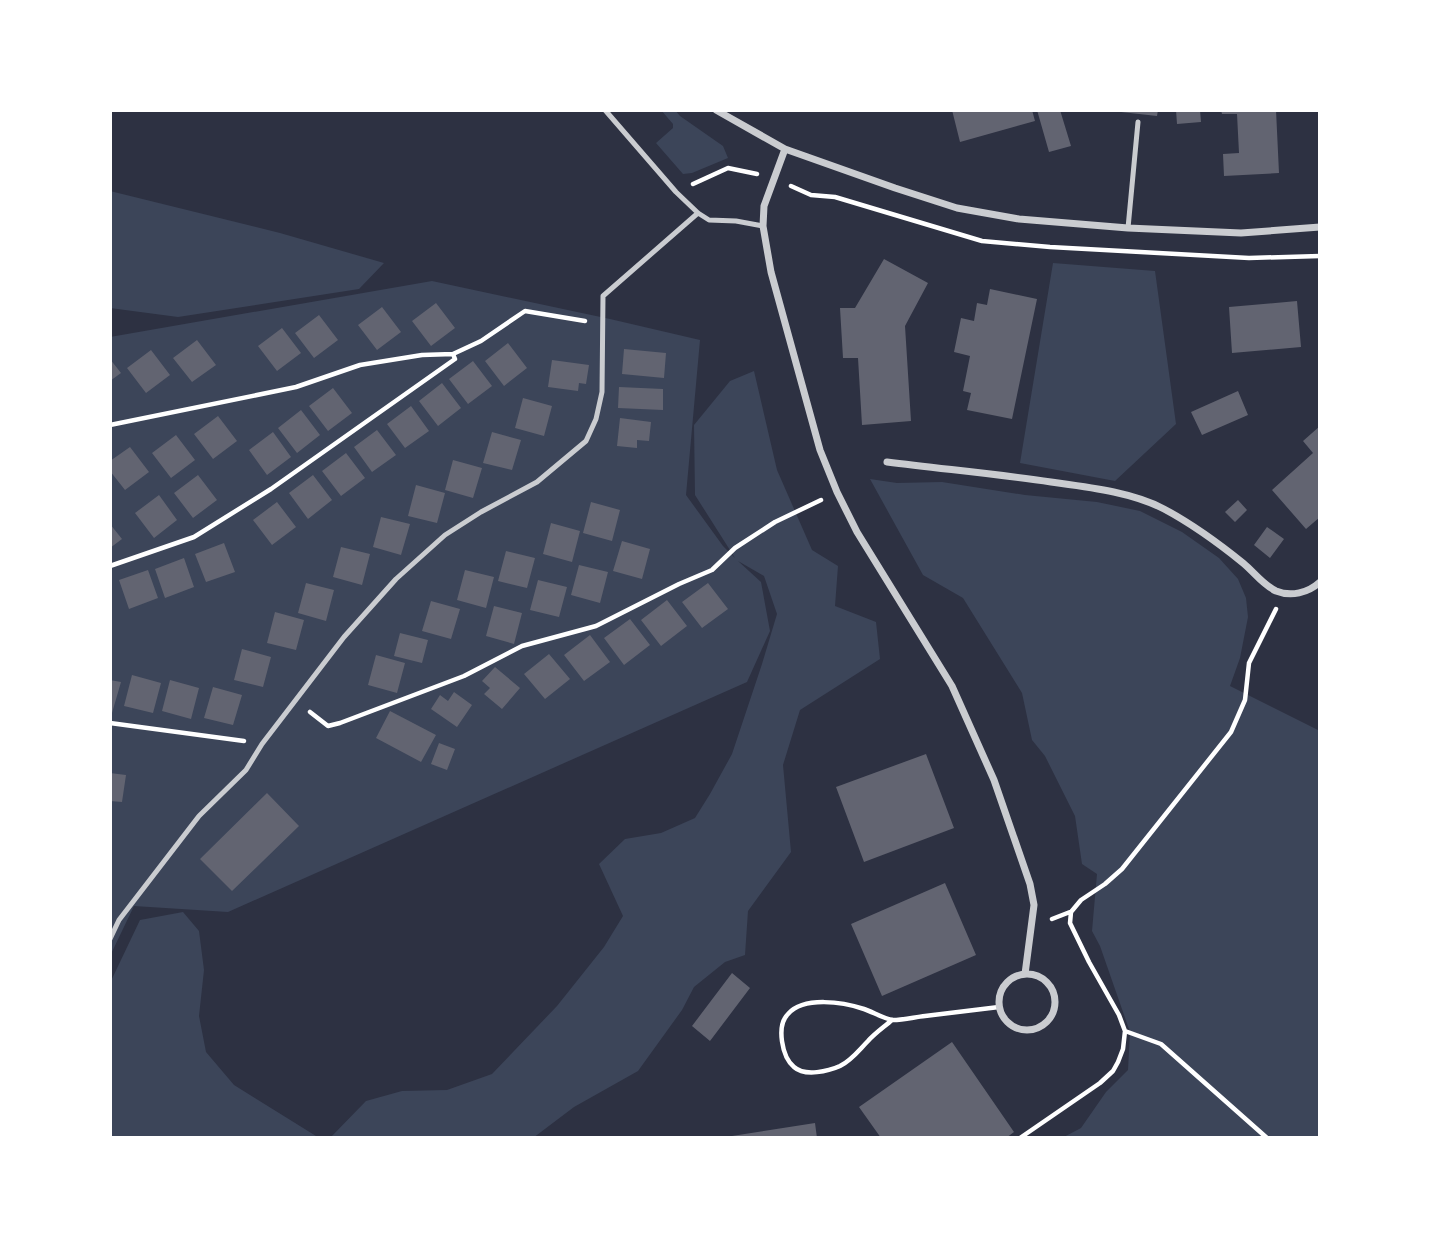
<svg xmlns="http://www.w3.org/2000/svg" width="1430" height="1248" viewBox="0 0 1430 1248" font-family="'Noto Sans',sans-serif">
<rect width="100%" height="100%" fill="#2d3142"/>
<path fill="#3c4559" d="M661,110h14l5,6 43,30 5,12 -36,15 -9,1 -27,-31 17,-15v-4z
M110,191l170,42 104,30 -25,26 -181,28 -68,-9z
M1053,263l102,8 21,153 -61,57 -95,-18z
M432,281l178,38 90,21 -14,155 37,51 12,12 -40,-63 -1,-70 36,-44 24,-10 23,99 35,80 26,16 -3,40 41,16 4,37 -80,51 -17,55 8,87 -43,59 -3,44 -20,7 -31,25 -12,23 -44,61 -64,36 -41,31h-203l36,-37 36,-10 45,-1 45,-16 65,-68 47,-59 19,-31 -24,-52 26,-25 36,-6 34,-15 15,-24 22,-40 30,-90 15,-50 -13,-38 -26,-15 23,21 9,49 -23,51 -519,230 -94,-6 -24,50v-619z
M870,479l27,4 45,-1 83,13 72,7 43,9 42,21 37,26 19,21 8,19 2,19 -8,41 -10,28 90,45v407h-258l19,-10 25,-36 22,-22 2,-38 -30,-86 -8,-15 5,-57 -15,-10 -7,-48 -30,-60 -13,-16 -10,-47 -59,-95 -40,-23z
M183,912l16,19 5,39 -5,46 7,36 28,33 82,51 13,2h-219v-155l30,-63z"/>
<path fill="#626471" d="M952,110h80l3,11 -75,21z
M1037,110h23l11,36 -22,6z
M1121,110h37l-1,6 -36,-4z
M1176,110h24l1,12 -24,2z
M1221,110h55l3,63 -55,3 -1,-22 16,-1 -2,-39h-15z
M884,259l44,24 -23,43 6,95 -49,4 -4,-67h-15l-3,-50h15z
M990,289l47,10 -25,120 -45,-9 4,-17 -8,-2 7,-35 -16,-4 7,-34 13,3 3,-18 10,2z
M1297,301l4,46 -69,6 -3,-46z
M436,303l19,25 -24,18 -19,-25z
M382,307l19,25 -24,18 -19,-25z
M319,315l19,25 -24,18 -19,-25z
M282,328l19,25 -24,18 -19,-25z
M197,340l19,25 -24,17 -19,-24z
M508,343l19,25 -23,18 -19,-25z
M624,349l42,4 -2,25 -42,-4z
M151,350l19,25 -24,18 -19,-25z
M110,359l11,14 -11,8z
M552,360l37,5 -3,19 -7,-1 -1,8 -30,-4z
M473,361l19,25 -24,18 -19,-25z
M442,383l19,25 -23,18 -19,-25z
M619,387l44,2v21l-45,-2z
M333,388l19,25 -24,18 -19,-25z
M1238,391l10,24 -46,20 -11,-23z
M523,398l29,8 -8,30 -29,-8z
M411,406l18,25 -24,17 -18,-24z
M301,410l19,25 -23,18 -19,-25z
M218,416l19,25 -24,18 -19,-25z
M620,418l31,4 -2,19 -12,-1v8l-20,-2z
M1320,426v91l-14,12 -34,-39 41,-37 -10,-12z
M377,430l19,25 -24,17 -18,-25z
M273,432l18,25 -24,18 -18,-25z
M492,432l29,8 -9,30 -29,-7z
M176,435l19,25 -24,18 -19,-25z
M130,447l19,25 -24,18 -15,-19v-10z
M346,453l19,25 -24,18 -19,-25z
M453,460l29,8 -9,30 -28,-8z
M198,475l19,25 -24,18 -19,-25z
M313,475l19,25 -24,19 -19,-26z
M416,485l29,8 -8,30 -29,-7z
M159,495l18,25 -23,18 -19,-25z
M1238,500l9,10 -12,12 -10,-10z
M277,502l19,25 -24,18 -19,-25z
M591,502l29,8 -8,31 -29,-8z
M381,517l29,7 -9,31 -28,-8z
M551,523l29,8 -8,31 -29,-8z
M110,524l12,15 -12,9z
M1267,527l17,12 -14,19 -16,-13z
M622,541l28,8 -8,30 -29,-8z
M224,543l11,29 -29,10 -11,-28z
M341,547l29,7 -8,31 -29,-8z
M506,551l29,7 -8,30 -29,-7z
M184,558l10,29 -29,11 -10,-29z
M579,565l29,7 -8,31 -29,-8z
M148,570l10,28 -29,11 -10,-29z
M465,570l29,7 -8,31 -29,-8z
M538,580l29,7 -8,30 -29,-7z
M306,583l28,7 -8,31 -28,-8z
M708,583l20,26 -26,19 -20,-26z
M667,600l20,26 -26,20 -20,-26z
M431,601l29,8 -9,30 -29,-8z
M494,606l28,7 -8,31 -28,-8z
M275,612l29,8 -8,30 -29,-7z
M630,619l20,26 -26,20 -20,-27z
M400,633l28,7 -6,23 -28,-7z
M590,635l20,27 -26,19 -20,-26z
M242,649l29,8 -8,30 -29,-7z
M549,654l21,25 -25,20 -21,-25z
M376,655l29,8 -8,30 -29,-8z
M495,667l25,21 -18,21 -18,-15 6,-6 -8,-7z
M132,675l29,8 -8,30 -29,-7z
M110,680l11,2 -9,31 -2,-1z
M170,680l29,8 -8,31 -29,-8z
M213,687l29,8 -9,30 -29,-7z
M454,692l18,13 -15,22 -26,-18 9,-14 8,6z
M390,711l46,24 -15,27 -45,-24z
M439,743l16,6 -8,21 -16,-6z
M926,754l28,74 -90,34 -28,-75z
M110,773l16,2 -4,27 -12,-1z
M267,793l32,33 -67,65 -32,-32z
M945,883l31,72 -94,41 -31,-72z
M732,973l18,15 -40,53 -18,-15z
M952,1042l62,90 -8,6h-125l-22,-31z
M815,1123l2,15h-85v-2z"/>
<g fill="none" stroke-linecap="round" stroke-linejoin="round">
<path stroke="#fff" stroke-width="4.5" d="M693,184l35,-16 29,6
M791,186l20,9 24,2 147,44 68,6 199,11 71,-2
M110,425l186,-38 64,-22 62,-10 31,-1 28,-13 44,-30 60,10
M110,566l84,-29 77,-48 184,-130 -2,-5
M310,712l18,14 12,-3 124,-47 58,-30 74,-20 83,-42 33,-14 23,-22 40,-26 46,-22
M110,723l134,18
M1052,919l18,-7
M892,1020c-8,7 -17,13 -24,21 -9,9 -16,19 -28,25 -11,5 -35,11 -46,1 -12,-10 -18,-41 -6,-53 16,-18 55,-12 76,-5 9,3 20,10 29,11 11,0 22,-3 32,-4 25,-3 50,-6 74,-9
M1125,1031l36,13 106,94
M1020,1138l80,-55 13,-12 5,-9 5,-13 2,-18 -6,-16 -30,-53 -19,-39 1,-11 10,-12 24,-16 17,-15 109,-137 14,-32 4,-37 27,-54"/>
<path stroke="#caccd0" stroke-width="5" d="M605,110l71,82 22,21 11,7 27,1 27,5
M1128,228l10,-106
M110,939l9,-19 80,-104 47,-46 16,-26 82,-107 52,-58 49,-44 36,-23 56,-30 49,-41 10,-22 6,-27 1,-96 95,-83"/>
<path stroke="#caccd0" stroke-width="7" d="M716,110l69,39 110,39 62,20 62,11 109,9 113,5 79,-6
M785,149l-21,57 -1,20 8,46 49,178 17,42 20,40 95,154 42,94 36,104 4,21 -9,69
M887,462c55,7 110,12 164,20 36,5 81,10 113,27 30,16 53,33 79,54 11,9 20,22 33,28 15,6 32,2 44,-9
M999 1002a28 28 0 1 1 56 0a28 28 0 1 1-56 0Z"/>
</g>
<rect width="1430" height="1248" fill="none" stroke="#ffffff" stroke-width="224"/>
</svg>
